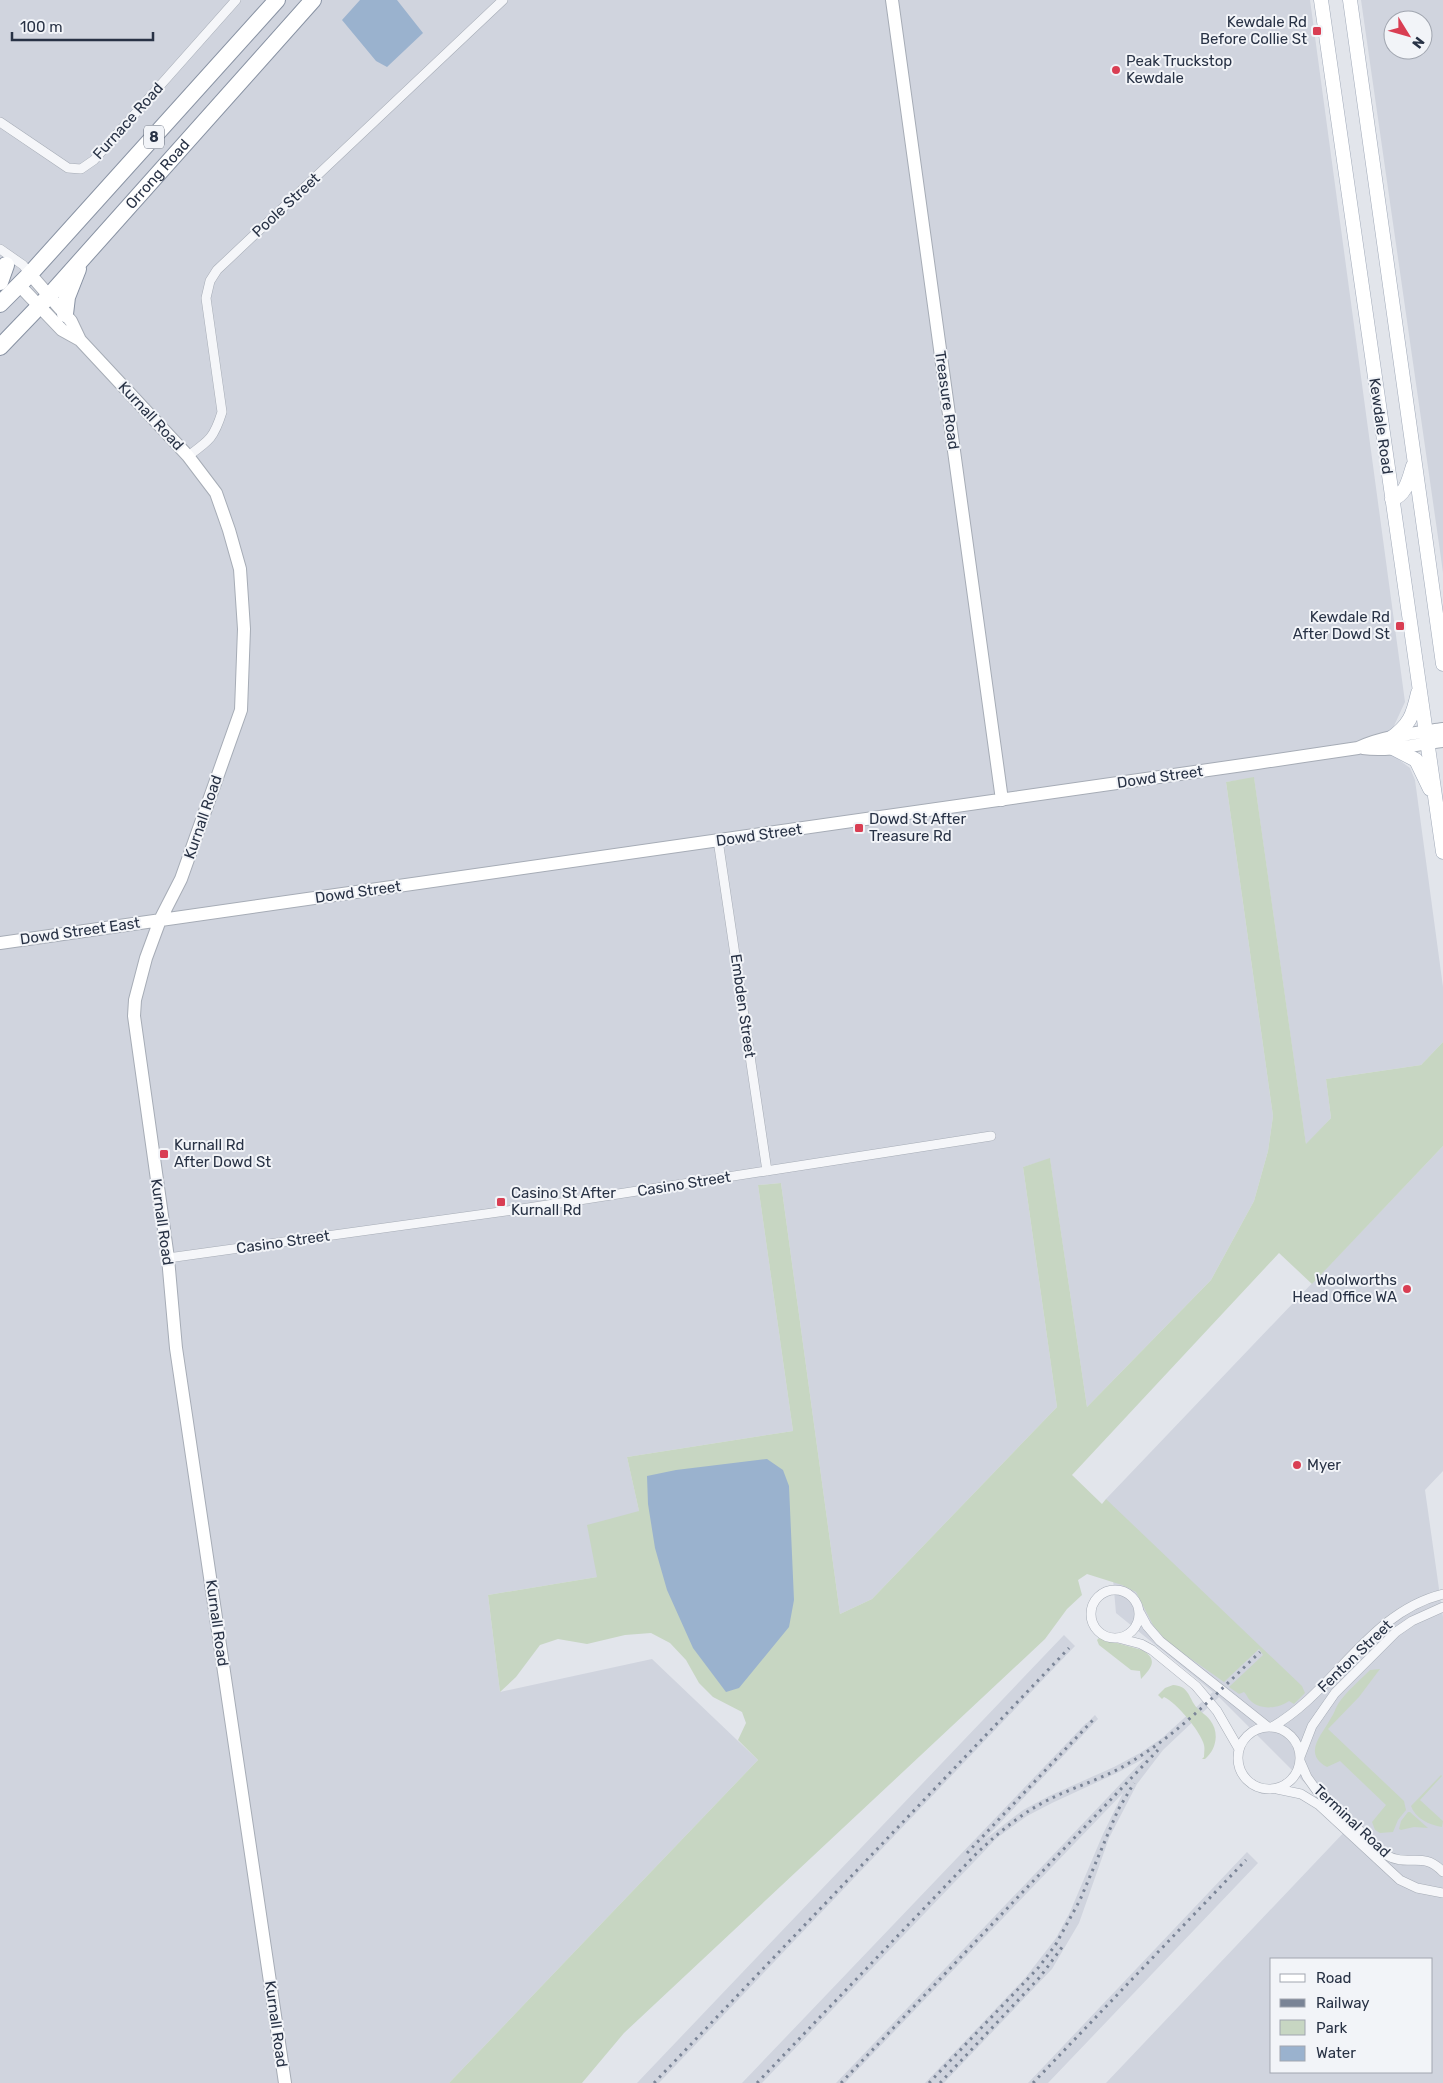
<svg xmlns="http://www.w3.org/2000/svg" width="1443" height="2083" viewBox="0 0 1443 2083" font-family="Rubik,sans-serif">
<rect width="100%" height="100%" fill="#e2e5eb"/>
<path fill="#d0d4de" fill-rule="evenodd" d="M0,0h1310l95,702 -12,26 5,31 12,9 5,12 28,207v55l-22,23 -95,14 5,39 -25,27 -52,-367 -28,4 47,334 -5,35 -14,50 -43,79 -124,127 -37,-248 -27,8 34,240 -185,192 -32,15 -59,-431 -23,2 35,246 -166,26 12,54 -42,66 -109,18 12,97 152,-33 106,101 -309,323h-449z
M1361,0h82v573l-2,-15zM1393,20h30v30h-30z
M1443,1146v325l-18,19 18,127v466h-337l243,-256 -130,-130 -56,53 -26,34 -28,54 -30,85 -27,46 -108,114h-19l100,-105 31,-40 14,-26 33,-78 20,-41 -278,290h-9l309,-325 -28,15 -65,30 -25,13 -30,22 -235,245h-20l344,-360h1l8,-8 3,4 -114,121 39,-30 26,-14 65,-29 26,-14 22,-15 51,-46 -97,-79 -10,-114zM1272,1959h160v113h-160z
M1064,1635l11,11 -416,437h-22z
M1247,1852l11,11 -210,220h-20z"/>
<path fill="#c7d6c2" d="M1254,777l52,367 25,-26 -5,-39 95,-14 22,-23v104l-131,138 -33,-31 -207,222 30,29 4,-5 196,187 3,7 -11,11 -5,-3c-11,8 -31,10 -41,-3 -1,-2 -2,-4 -4,-6l-5,2 -10,-7 34,-32 -4,-6 -35,33 -57,-40 -14,-17 -17,-33 -14,-7 -35,-11 -9,6 4,15 -15,14 -22,30 -421,394 -42,50h-133l309,-323 -20,-20 8,-17 -4,-11 -29,-15 -14,-14 -13,-23 -16,-17 -19,-10 -26,2 -38,9 -29,-5 -18,6 -24,32 -16,15 -12,-97 109,-18 -10,-52 52,-14 -12,-54 166,-26 -35,-246 23,-2 59,431 32,-15 185,-192 -34,-240 27,-9 37,249 124,-127 43,-79 14,-50 5,-35 -47,-334z
M1099,1638l43,12c17,10 9,18 -1,29l-1,-8 -9,-1 -32,-25 -2,-5z
M1380,1669l-21,28 -31,32 76,72 2,9 -8,10 -5,12 -13,1 -5,-3 -3,-8 14,-17 -46,-44 -13,6c-25,-14 -5,-32 4,-49 3,-4 4,-9 7,-14 8,-12 21,-23 32,-34z
M1173,1685c14,1 15,9 21,19 4,7 12,10 16,16 10,13 6,30 -5,39h-3l2,-2c0,-4 1,-8 0,-12 -3,-13 -28,-43 -40,-48l-2,2 -4,-4 7,-7z
M1441,1775l1,1 -22,24 23,21 -1,6c-13,-2 -27,-9 -31,-21z
M1408,1812h2l18,16 -14,-1 -13,3 -2,-1 2,-8z"/>
<path fill="#9ab2ce" d="M360,0h37l26,33 -36,34 -11,-6 -34,-41z
M767,1459l16,11 6,16 5,114 -5,27 -50,61 -13,4 -33,-44 -26,-58 -12,-42 -7,-44 -1,-28 29,-6z"/>
<g fill="none" stroke-linecap="round" stroke-linejoin="round">
<defs>
<path id="street" d="M0,122l68,46 13,1 13,-9 142,-160
M0,249l23,16 7,9
M188,456c21,-15 26,-18 34,-44l-16,-114 4,-17 7,-11 286,-270
M718,840l49,331
M168,1258l360,-50 463,-72
M1091 1614a24 24 0 1 1 48 0a24 24 0 1 1-48 0Z
M1140,1613l7,13 13,15 108,86
M1118,1638l23,6 11,6 44,36 21,25 22,38
M1272,1727c63,-36 97,-115 171,-133
M1238 1758a31 31 0 1 1 62 0a31 31 0 1 1-62 0Z
M1300,1757l12,-31 23,-33 61,-61 16,-11 31,-14
M1300,1761l7,16 10,14 69,64c22,13 37,-5 57,17
M1277,1789l24,5 18,11 81,75 17,8 26,5"/>
<path id="secondary" d="M892,0l110,800
M30,274l41,47 9,19
M19,285l43,45 18,10 108,116 28,37 13,37 11,39 4,60 -3,81 -60,169 -21,41 -14,38 -11,42 -1,16 34,242 8,90 109,735
M1363,748c26,4 54,-4 80,-7
M0,943l1257,-180 101,-15c25,-12 57,-15 85,-19"/>
<path id="primary" d="M1321,0l122,852
M1350,0l93,664
M1392,499c14,-4 17,-20 21,-33
M1390,739c20,-14 23,-24 28,-46
M1393,748l23,12 14,29"/>
<g id="highway">
<path d="M0,282l6,-17"/>
<path d="M0,304l30,-30 247,-274"/>
<path d="M65,314l2,-17 11,-28"/>
<path id="s1" d="M0,347l49,-51 264,-296"/>
</g>
</defs>
<use href="#street" stroke="#a6acb6" stroke-width="10"/>
<use href="#secondary" stroke="#a6acb6" stroke-width="14"/>
<use href="#primary" stroke="#a0a9b8" stroke-width="15"/>
<use href="#highway" stroke="#8892a3" stroke-width="18"/>
<use href="#street" stroke="#f5f6f9" stroke-width="9"/>
<use href="#secondary" stroke="#fff" stroke-width="12"/>
<use href="#primary" stroke="#fff" stroke-width="14"/>
<use href="#highway" stroke="#fff" stroke-width="16"/>
<path stroke="#7a8496" stroke-width="3" stroke-dasharray="2.5 5" stroke-linecap="butt" d="M967,1853l126,-133
M654,2083l415,-435
M757,2083l219,-229c21,-20 43,-39 70,-53 27,-14 57,-22 83,-38 50,-29 90,-72 131,-111
M841,2083l317,-333
M929,2083l110,-116 17,-23 24,-44 38,-90 16,-27
M940,2083l100,-106 23,-31
M1033,2083l213,-223"/>
</g>
<g fill="#d93e53" stroke="#f2f4f8" stroke-width="2">
<rect x="1312" y="26" width="10" height="10" rx="2.5"/>
<circle cx="1116" cy="70" r="5"/>
<rect x="1395" y="621" width="10" height="10" rx="2.5"/>
<rect x="854" y="823" width="10" height="10" rx="2.5"/>
<rect x="159" y="1149" width="10" height="10" rx="2.5"/>
<rect x="496" y="1197" width="10" height="10" rx="2.5"/>
<circle cx="1407" cy="1289" r="5"/>
<circle cx="1297" cy="1465" r="5"/>
</g>
<g text-anchor="middle" dominant-baseline="central" stroke-width="4" stroke-linejoin="round" paint-order="stroke">
<rect fill="#f2f4f8" stroke="#656c7b" stroke-width="1" x="144" y="125.5" width="20" height="23" rx="4"/>
<g font-size="14" font-weight="bold" fill="#283245">
<text x="154" y="137">8</text>
</g>
<g font-size="15" fill="#283245" stroke="#f2f4f8" text-anchor="start">
<text x="1307" y="22" text-anchor="end">Kewdale Rd<tspan x="1307" dy="17">Before Collie St</tspan></text>
<text x="1126" y="61">Peak Truckstop<tspan x="1126" dy="17">Kewdale</tspan></text>
<text x="1390" y="617" text-anchor="end">Kewdale Rd<tspan x="1390" dy="17">After Dowd St</tspan></text>
<text x="869" y="819">Dowd St After<tspan x="869" dy="17">Treasure Rd</tspan></text>
<text x="174" y="1145">Kurnall Rd<tspan x="174" dy="17">After Dowd St</tspan></text>
<text x="511" y="1193">Casino St After<tspan x="511" dy="17">Kurnall Rd</tspan></text>
<text x="1397" y="1280" text-anchor="end">Woolworths<tspan x="1397" dy="17">Head Office WA</tspan></text>
<text x="1307" y="1465">Myer</text>
</g>
<g font-size="15" fill="#283245" stroke="#f2f4f8">
<text transform="translate(128 121) rotate(-48)">Furnace Road</text>
<text stroke="none"><textPath href="#s1" startOffset="234">Orrong Road</textPath></text>
<text transform="translate(286 205) rotate(-43)">Poole Street</text>
<text transform="translate(947 400) rotate(82)">Treasure Road</text>
<text transform="translate(151 416) rotate(47)">Kurnall Road</text>
<text transform="translate(1381 426) rotate(82)">Kewdale Road</text>
<text transform="translate(1160 777) rotate(-8)">Dowd Street</text>
<text transform="translate(203 817) rotate(-71)">Kurnall Road</text>
<text transform="translate(759 835) rotate(-8)">Dowd Street</text>
<text transform="translate(358 892) rotate(-8)">Dowd Street</text>
<text transform="translate(80 931) rotate(-8)">Dowd Street East</text>
<text transform="translate(743 1006) rotate(82)">Embden Street</text>
<text transform="translate(684 1184) rotate(-9)">Casino Street</text>
<text transform="translate(162 1222) rotate(82)">Kurnall Road</text>
<text transform="translate(283 1242) rotate(-8)">Casino Street</text>
<text transform="translate(217 1623) rotate(82)">Kurnall Road</text>
<text transform="translate(1355 1656) rotate(-44)">Fenton Street</text>
<text transform="translate(1352 1821) rotate(43)">Terminal Road</text>
<text transform="translate(276 2024) rotate(82)">Kurnall Road</text>
</g>
</g>
<rect x="1270" y="1958" width="162" height="115" fill="#f2f4f8" stroke="#a1a6b0"/>
<rect x="1280" y="1974" width="25" height="8" fill="#ffffff" stroke="#a1a6b0"/>
<text x="1316" y="1983" font-size="15" fill="#283245">Road</text>
<rect x="1280" y="1999" width="25" height="8" fill="#7a8496" stroke="#a1a6b0"/>
<text x="1316" y="2008" font-size="15" fill="#283245">Railway</text>
<rect x="1280" y="2020" width="25" height="15" fill="#c7d6c2" stroke="#a1a6b0"/>
<text x="1316" y="2033" font-size="15" fill="#283245">Park</text>
<rect x="1280" y="2046" width="25" height="15" fill="#9ab2ce" stroke="#a1a6b0"/>
<text x="1316" y="2058" font-size="15" fill="#283245">Water</text>
<g transform="translate(1408 35) rotate(127)"><circle r="24" fill="#f2f4f8" stroke="#a1a6b0"/>
<path d="M0-4L9 19L0 12L-9 19Z" fill="#d93e53"/>
<text y="-8" font-size="14" font-weight="bold" text-anchor="middle" fill="#283245">N</text>
</g>
<path d="M12 32v8h141v-8" fill="none" stroke="#283245" stroke-width="2.5"/>
<text x="20" y="32" font-size="15" fill="#283245" stroke="#f2f4f8" stroke-width="4" paint-order="stroke">100 m</text>
</svg>
